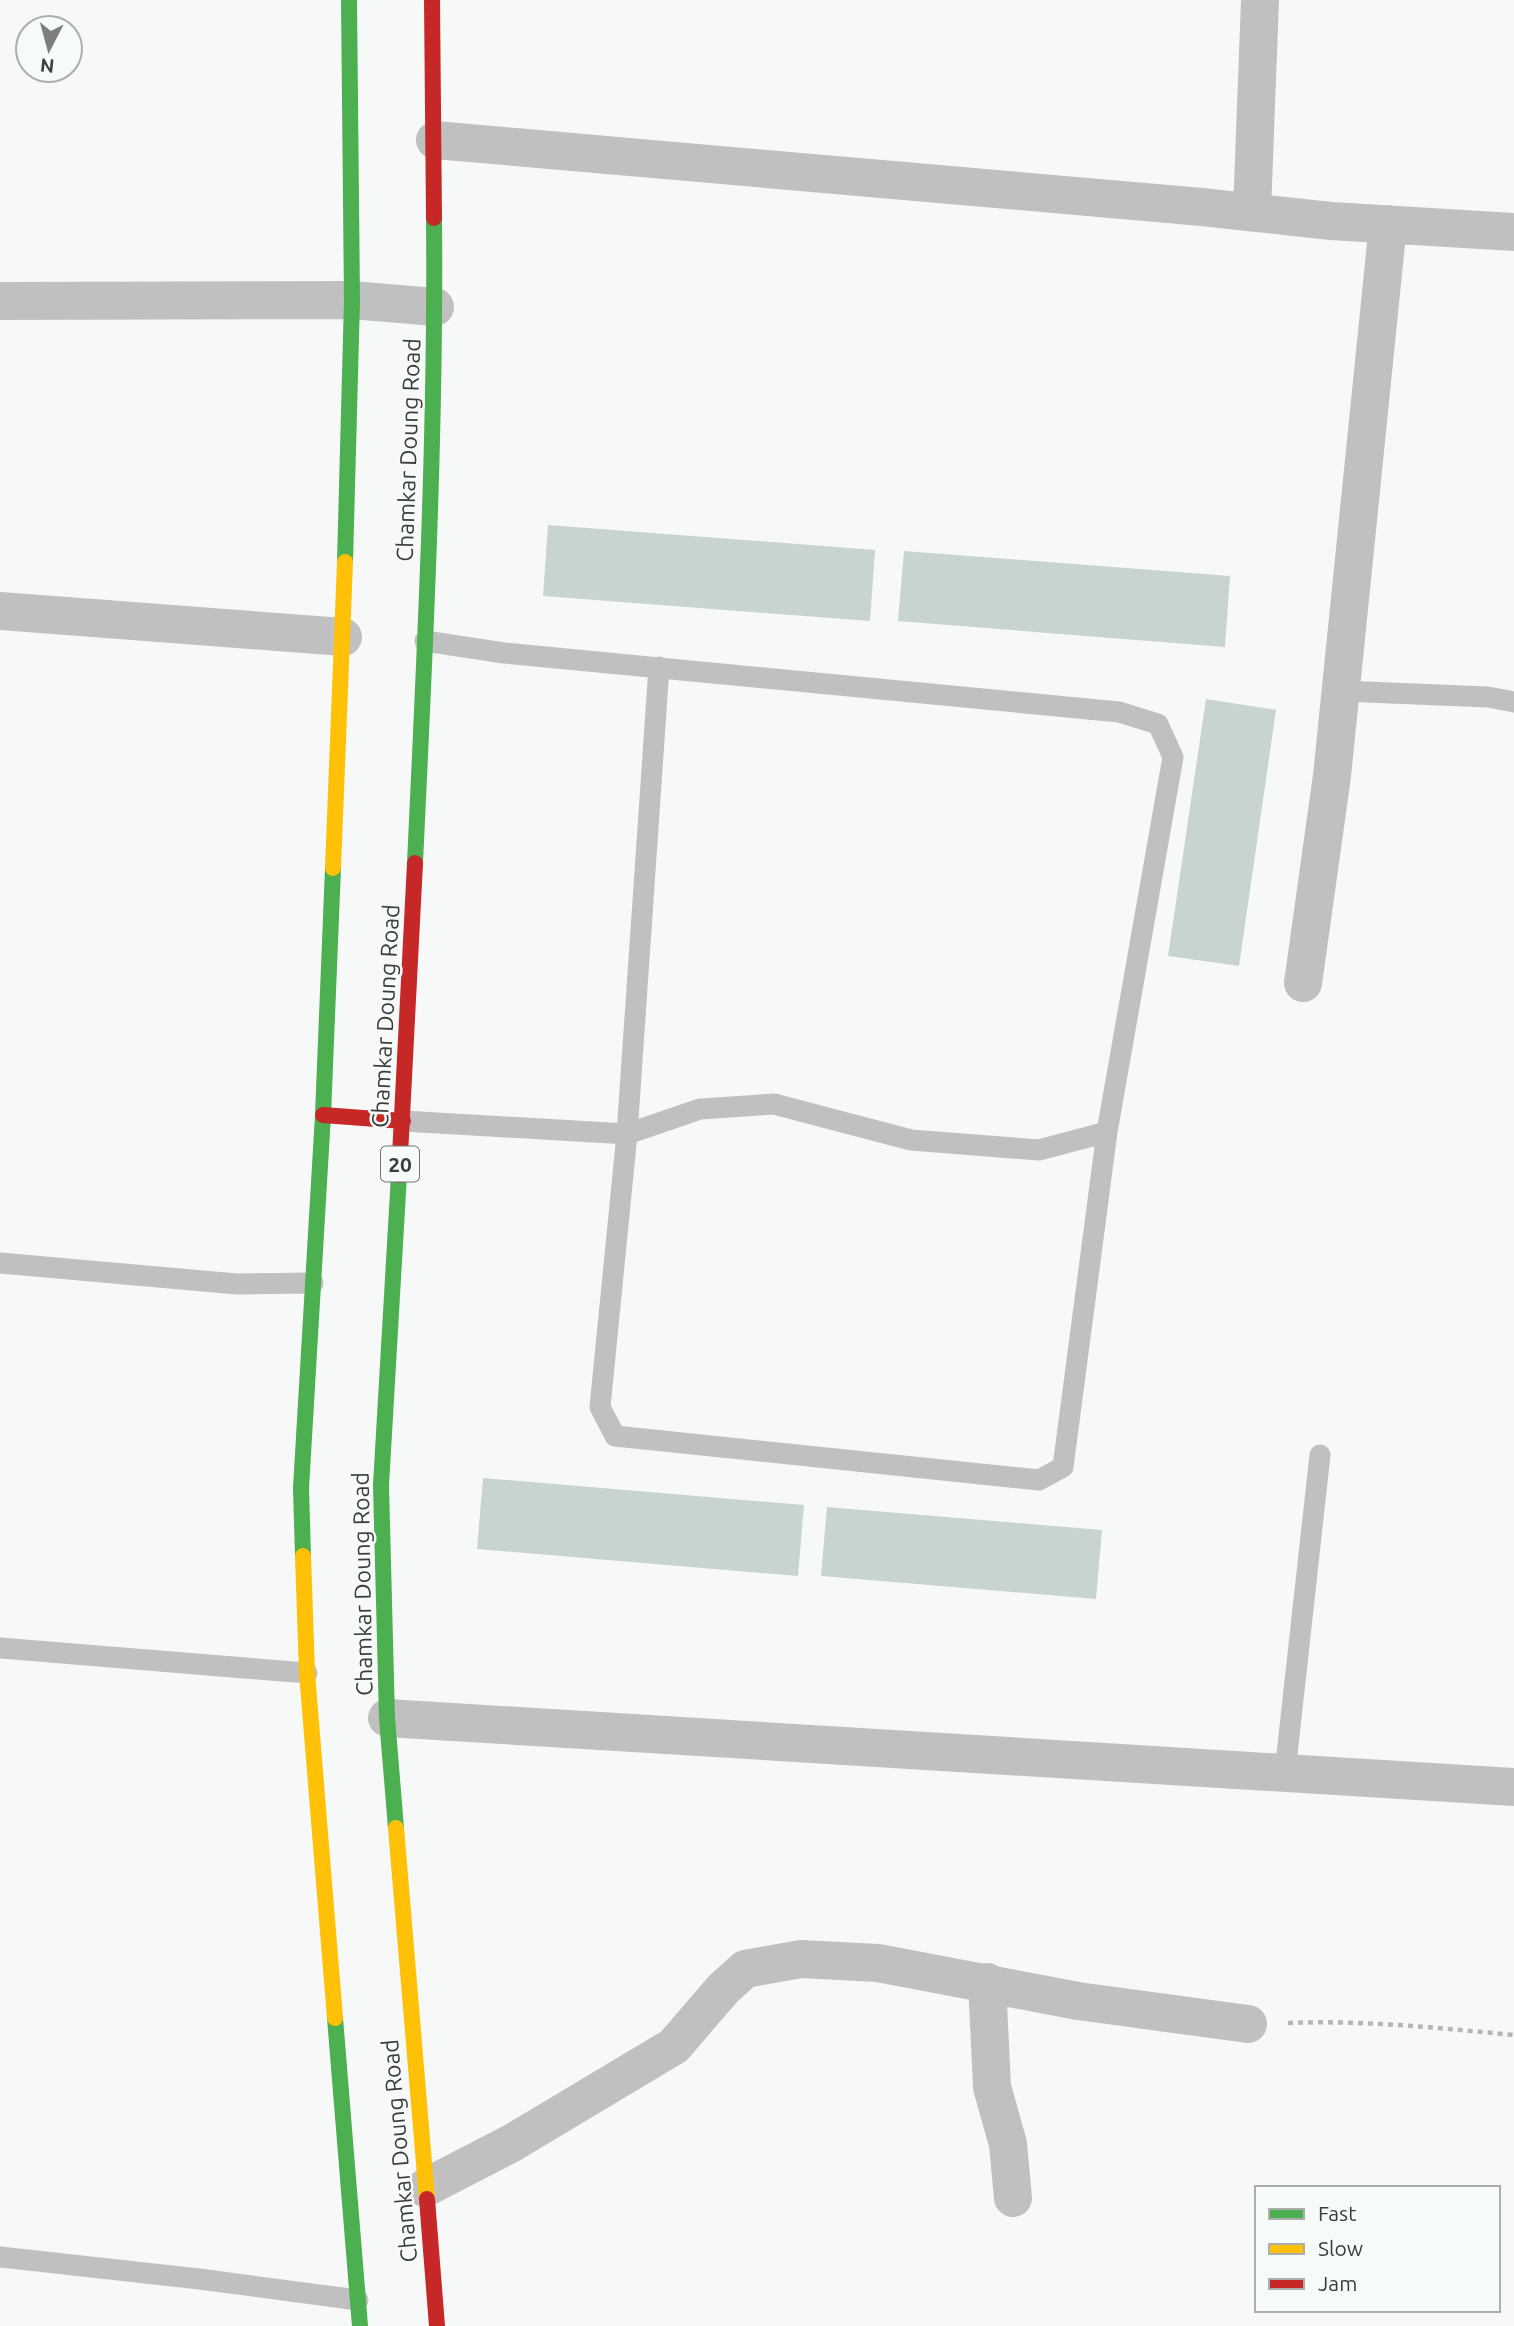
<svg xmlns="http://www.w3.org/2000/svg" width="1514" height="2326" viewBox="0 0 1514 2326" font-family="Ubuntu,sans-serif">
<rect width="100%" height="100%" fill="#f7f9f8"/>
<path fill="#c8d4cf" d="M548,525l327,25 -5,71 -327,-25z
M904,551l326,25 -5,71 -327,-26z
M1206,699l70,11 -37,256 -71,-10z
M483,1478l321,27 -6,71 -321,-27z
M827,1507l275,23 -6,69 -275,-23z"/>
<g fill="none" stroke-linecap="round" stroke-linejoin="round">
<path stroke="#b6b6b6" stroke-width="4.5" stroke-dasharray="5 5" stroke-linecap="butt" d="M1288,2023c76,-3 151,5 226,12"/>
<path stroke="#c0c0c0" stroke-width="21" d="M659,667l-32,467 -27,273 15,29 424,44 24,-13 44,-335
M1341,691l147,6 26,5
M403,1121l224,13 73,-25 74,-5 137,36 128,10 68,-18 66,-375 -15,-33 -39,-12 -615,-59 -79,-12
M0,1263l237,21 76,-1
M0,1648l307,25
M1285,1772l35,-317
M0,2257l199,22 159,21"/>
<path stroke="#c0c0c0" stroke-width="38" d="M435,140l767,67 129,14 183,11
M1252,212l8,-212
M0,301l352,-1 83,7
M0,611l343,26
M1303,983l29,-207 56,-552
M387,1718l1127,69
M987,1982l5,105 16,57 5,54
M425,2188l87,-45 162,-97 49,-57 22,-20 56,-10 77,4 200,38 170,23"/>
<path stroke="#4caf50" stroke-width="16" d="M345,562l7,-262 -3,-300
M415,863c10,-215 21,-430 19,-645
M303,1556l-2,-68 22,-373 10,-247
M396,1828l-9,-110 -6,-233 18,-310
M335,2018l25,308"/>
<path stroke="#ffc107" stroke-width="16" d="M333,868l12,-306
M303,1556l4,117 28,345
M396,1828l31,371"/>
<path stroke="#c62828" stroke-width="16" d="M432,0l2,218
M323,1115l80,6
M399,1175l16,-312
M427,2199l10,127"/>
</g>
<g text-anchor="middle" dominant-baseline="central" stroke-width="5" stroke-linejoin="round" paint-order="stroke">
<rect fill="#f6faf9" stroke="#747675" stroke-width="2" x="381" y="1146.5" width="38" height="35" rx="5"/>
<g font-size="21" font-weight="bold" fill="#3c3d3d">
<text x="400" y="1164">20</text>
</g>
<g font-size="23" fill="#3c3d3d" stroke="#f6faf9">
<text transform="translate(408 450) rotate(-88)">Chamkar Doung Road</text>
<text transform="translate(385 1016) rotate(-87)">Chamkar Doung Road</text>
<text transform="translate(362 1584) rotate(-91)">Chamkar Doung Road</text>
<text transform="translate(399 2151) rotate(-95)">Chamkar Doung Road</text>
</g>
</g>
<rect x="1255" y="2186" width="245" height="126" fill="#f6faf9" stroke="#acaeae" stroke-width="2"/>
<rect x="1269" y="2209" width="35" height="10" fill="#4caf50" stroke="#acaeae" stroke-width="2"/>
<text x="1318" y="2221" font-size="21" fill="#3c3d3d">Fast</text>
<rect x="1269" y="2244" width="35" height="10" fill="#ffc107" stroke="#acaeae" stroke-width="2"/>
<text x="1318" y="2256" font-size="21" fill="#3c3d3d">Slow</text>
<rect x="1269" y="2279" width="35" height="10" fill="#c62828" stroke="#acaeae" stroke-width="2"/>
<text x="1318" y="2291" font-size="21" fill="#3c3d3d">Jam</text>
<g transform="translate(49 49) rotate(186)"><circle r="33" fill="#f6faf9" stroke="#acaeae" stroke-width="2"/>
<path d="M0-5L12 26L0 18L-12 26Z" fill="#7d7f7e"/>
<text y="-10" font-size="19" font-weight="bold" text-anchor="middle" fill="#3c3d3d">N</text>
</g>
</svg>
